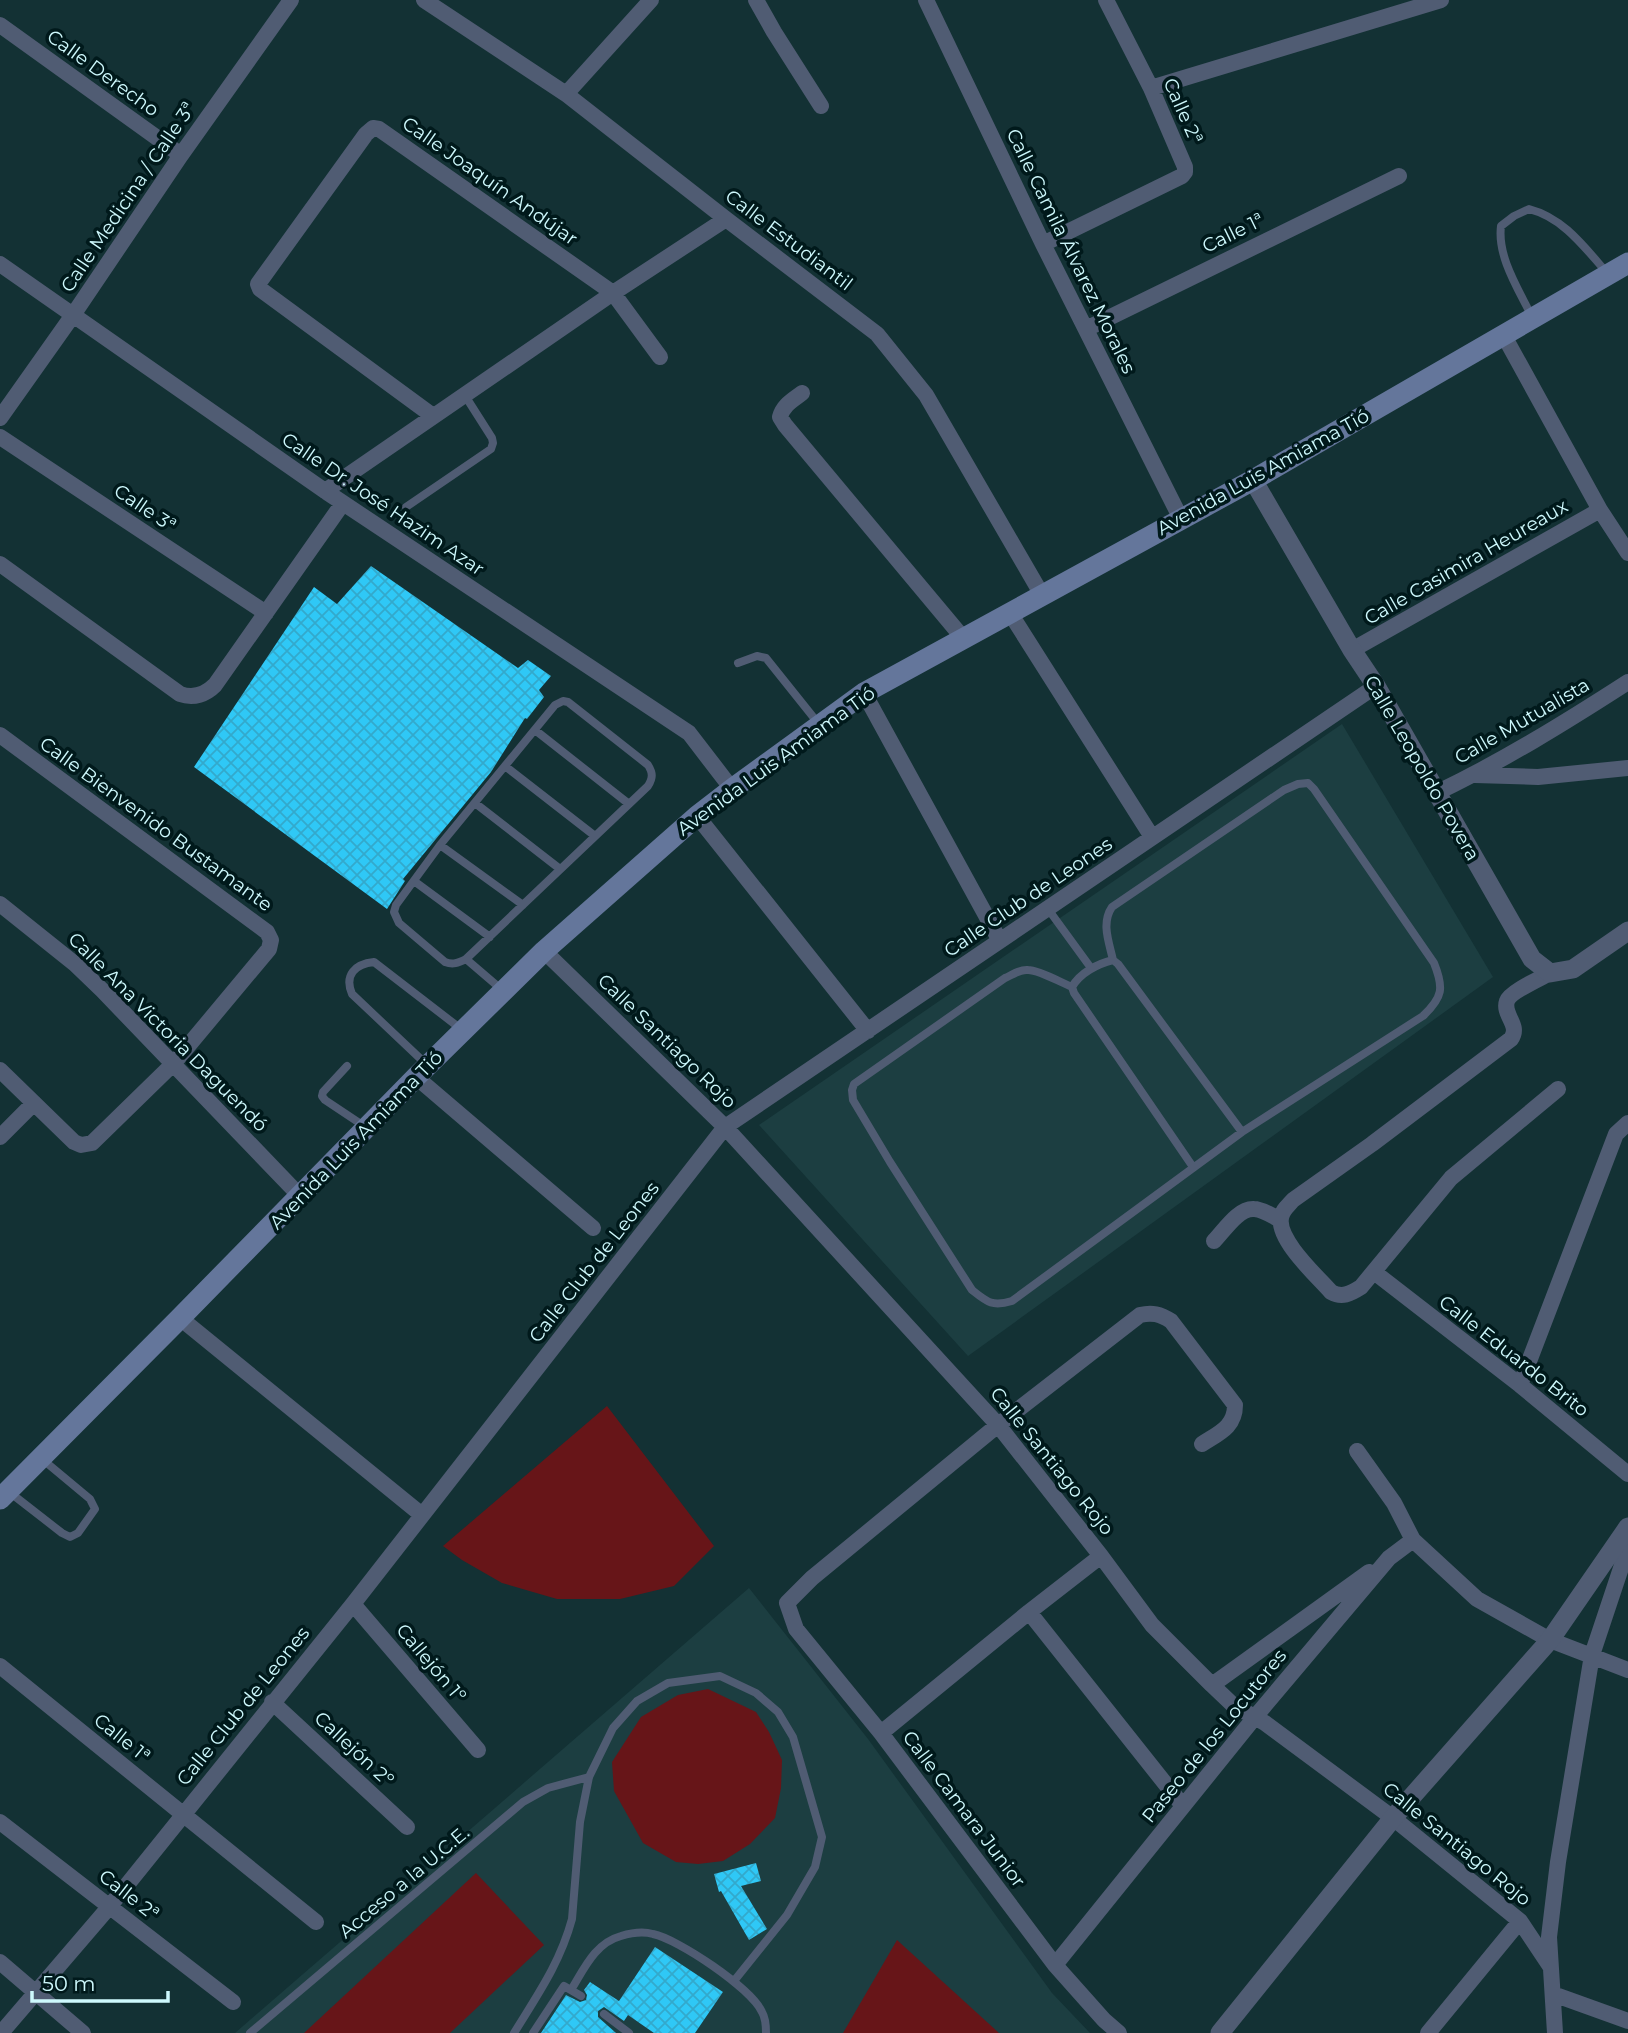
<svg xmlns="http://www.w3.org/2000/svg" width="1628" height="2033" viewBox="0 0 1628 2033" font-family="Montserrat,sans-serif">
<defs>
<pattern id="building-cross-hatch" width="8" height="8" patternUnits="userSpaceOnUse" patternTransform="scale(1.75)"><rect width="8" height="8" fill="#2fc8f6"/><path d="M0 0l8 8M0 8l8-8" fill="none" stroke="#33a9cc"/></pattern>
</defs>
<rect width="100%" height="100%" fill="#133134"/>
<path fill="#1c3e41" d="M1342,724l151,253 -525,379 -209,-231z
M749,1588l119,151 184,254 38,40h-855z"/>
<path fill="#671518" d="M607,1406l107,140 -40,40 -54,13h-63l-55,-16 -40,-23 -19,-14z
M708,1689l48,23 13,20 13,28 -1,28 -6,30 -25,26 -27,17 -25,3 -22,-2 -33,-19 -29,-52 -2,-29 29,-45 37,-22z
M476,1873l68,72 -94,88h-146z
M897,1940l102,93h-156z"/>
<path fill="url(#building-cross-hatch)" d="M371,566l147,102 10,-8 23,16 -12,14 5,7 -17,22 -2,-1 -34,54 -88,107 2,2 -18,28 -193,-142 120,-180 23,17z
M756,1863l5,18 -20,5 26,43 -18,11 -28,-49 -2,1 -5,-18z
M655,1947l68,45 -28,41h-41l-26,-18 -4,6 -20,-14 -6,4v6l18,16h-75l25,-38 14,7 6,-2 1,-5 -3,-5 6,-8 29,19z"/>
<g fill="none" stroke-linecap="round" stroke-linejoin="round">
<path stroke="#505c73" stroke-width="8" d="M1532,317c-13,-27 -35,-60 -31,-91l13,-10 15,-7c35,9 56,39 79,65
M406,507l85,-58 2,-6 -1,-5 -28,-44
M738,663l19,-7 9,2 52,65
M563,701l5,1 80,63c5,8 5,13 0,21l-182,173c-8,4 -13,6 -21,3l-46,-39 -5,-11 2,-7 44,-60 115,-140z
M535,730l94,74
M505,766l90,70
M475,803l85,66
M440,845l83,60
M414,881l76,56
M1048,909l43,59
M466,959l35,30
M1072,987c-12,-5 -33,-17 -44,-17 -8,-1 -16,5 -23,8l-151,106 -2,6 1,10 37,62 82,128c15,12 20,17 40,11l230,-169 181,-116c20,-19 21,-28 11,-53l-120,-174 -6,-6 -10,1 -14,6 -172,117c-11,16 -3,35 1,53
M426,1064l-74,-70c-8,-19 3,-30 22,-32l87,67
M347,1066l-24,26 -1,4 3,4 39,26
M1193,1167l-119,-174 -2,-6c8,-14 25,-23 41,-27l5,4 124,168
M8,1491l54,42 8,4 8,-4 17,-24 -5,-10 -48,-40
M571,1990c13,-21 24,-47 50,-54 10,-3 21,-5 32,-2 25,5 98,54 109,78 3,5 4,15 4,21
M604,2014l25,19
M250,2033l273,-231 25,-14 41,-11
M514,2033c24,-39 46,-70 58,-114l8,-97 9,-45 24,-49 24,-27 31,-18 52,-7 36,17 22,19 15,25 29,100 -7,30 -28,48 -53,66
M533,2033l31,-47 17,10"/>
<path stroke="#505c73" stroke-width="16" d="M424,0l142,94 160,125 151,115 49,61 116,200
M756,0l18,32 47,74
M926,0l117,244 138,275
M0,25l181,130
M1151,88l290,-88
M566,94l85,-94
M1043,244l139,-68 3,-4v-5l-34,-79 -45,-88
M0,264l325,227 364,242 43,56
M1086,329l313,-153
M1503,334l97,176 28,43
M802,393c-9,7 -19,12 -22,24l5,8 178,213
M433,416l-173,-127 -2,-5 108,-150 7,-6 6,1 234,164 47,64
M0,418l73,-103 108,-160 110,-155
M0,437l266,176
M325,491l288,-198 113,-74
M0,564l180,130c14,5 26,0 35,-9l128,-182
M1010,613l142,224
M1352,650l248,-140
M864,693l136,248
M0,735l267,197 4,8 -2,9 -96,115 -81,79 -11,2 -7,-3 -74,-72
M1475,775l63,2 90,-9
M1436,793c67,-32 130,-71 192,-111
M697,816l171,215
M0,904l75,60 27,26 198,206
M544,951l181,176 273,298 103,131 51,69 60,60 21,20 32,18 128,95 127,103 30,45
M1550,973c-9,5 -40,19 -43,28 -5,14 14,24 4,38l-139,105 -79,56c-5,6 -11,10 -12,18 -4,22 36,58 50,74 11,6 19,2 30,-5l90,-109 107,-89
M416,1077l177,151
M0,1137l34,-34
M1214,1241c10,-10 24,-33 40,-32 8,0 19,7 26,11
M1374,1272l146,113 108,89
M180,1318l242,197
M1520,1385l96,-251 12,-11
M1357,1451l37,52 19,37 64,59 73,41 78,30
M353,1604l125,146
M1029,1612l154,194
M0,1666l316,256
M1212,1685l157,-113
M272,1702l135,125
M881,1733l148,-121 72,-56
M0,1822l233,180
M0,1962l83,71
M1055,1965l200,-248 134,-159 24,-18
M1553,1994l75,27
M1,2033l109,-127 243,-302 372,-477 651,-441
M1119,2033l-15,-13 -49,-55 -174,-232 -85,-104 -9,-26 25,-25 186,-153 142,-110c12,-3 20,-1 31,6l64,84c0,22 -16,28 -33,39
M1428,2033l92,-112
M1555,2033l-6,-96 9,-75 34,-207 36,-108"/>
<path stroke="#505c73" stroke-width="19" d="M1253,480l99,170 24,36 156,273 18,14 23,-4 55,-38
M1220,2033l173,-215 157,-178 78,-113"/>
<path stroke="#64769b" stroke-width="21" d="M0,1499l180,-181 236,-241 128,-126 153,-135 35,-27 132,-96 389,-213 375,-217"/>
</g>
<g text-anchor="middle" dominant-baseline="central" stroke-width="7" stroke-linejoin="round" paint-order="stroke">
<g font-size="19" fill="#cef9fd" stroke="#00191b">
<text transform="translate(103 73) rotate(36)">Calle Derecho</text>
<text transform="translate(1183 111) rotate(66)">Calle 2ª</text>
<text transform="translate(490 181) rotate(35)">Calle Joaquín Andújar</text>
<text transform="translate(128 197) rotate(-56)">Calle Medicina / Calle 3ª</text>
<text transform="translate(1233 233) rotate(-26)">Calle 1ª</text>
<text transform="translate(789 240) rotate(37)">Calle Estudiantil</text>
<text transform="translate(1071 251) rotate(64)">Calle Camila Álvarez Morales</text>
<text transform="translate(1263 472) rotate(-29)">Avenida Luis Amiama Tió</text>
<text transform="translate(383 504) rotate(34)">Calle Dr. José Hazim Azar</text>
<text transform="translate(145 508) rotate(34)">Calle 3ª</text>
<text transform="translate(1466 562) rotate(-30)">Calle Casimira Heureaux</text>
<text transform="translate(1522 721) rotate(-30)">Calle Mutualista</text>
<text transform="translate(776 761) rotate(-36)">Avenida Luis Amiama Tió</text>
<text transform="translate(1422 768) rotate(60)">Calle Leopoldo Povera</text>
<text transform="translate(156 824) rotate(36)">Calle Bienvenido Bustamante</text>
<text transform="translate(1028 897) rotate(-34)">Calle Club de Leones</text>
<text transform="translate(168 1032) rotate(45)">Calle Ana Victoria Daguendó</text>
<text transform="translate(667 1041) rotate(44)">Calle Santiago Rojo</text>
<text transform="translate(356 1140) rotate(-46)">Avenida Luis Amiama Tió</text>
<text transform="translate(594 1262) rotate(-52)">Calle Club de Leones</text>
<text transform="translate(1514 1356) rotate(38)">Calle Eduardo Brito</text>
<text transform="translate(1052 1461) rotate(51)">Calle Santiago Rojo</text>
<text transform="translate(431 1663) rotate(50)">Callejón 1º</text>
<text transform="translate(243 1706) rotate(-51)">Calle Club de Leones</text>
<text transform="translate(1214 1736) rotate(-51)">Paseo de los Locutores</text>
<text transform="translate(122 1738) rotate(39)">Calle 1ª</text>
<text transform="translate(354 1749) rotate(43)">Callejón 2º</text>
<text transform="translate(964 1809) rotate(53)">Calle Camara Junior</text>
<text transform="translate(1457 1844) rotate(39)">Calle Santiago Rojo</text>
<text transform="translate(404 1882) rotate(-40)">Acceso a la U.C.E.</text>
<text transform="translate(129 1895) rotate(38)">Calle 2ª</text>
</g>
</g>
<path d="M32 1991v10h136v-10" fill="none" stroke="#cef9fd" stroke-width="3.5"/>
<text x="42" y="1991" font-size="21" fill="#cef9fd" stroke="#00191b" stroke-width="5" paint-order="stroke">50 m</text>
</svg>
